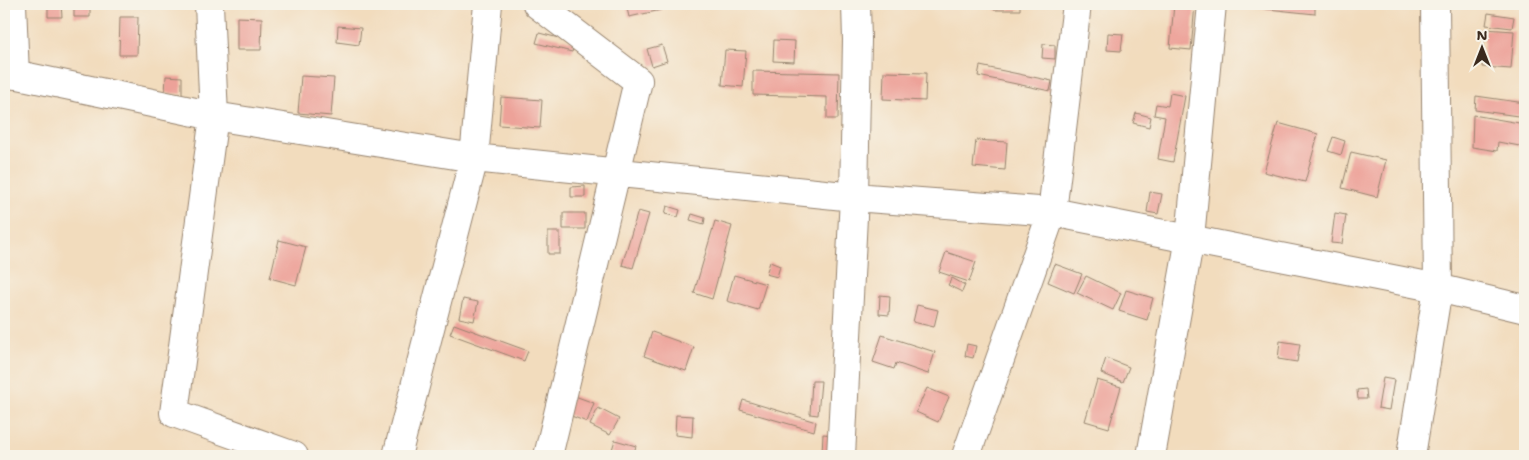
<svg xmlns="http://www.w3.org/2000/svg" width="1529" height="460" viewBox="0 0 1529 460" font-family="'Shantell Sans',sans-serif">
<rect width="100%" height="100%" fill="#f7f3e8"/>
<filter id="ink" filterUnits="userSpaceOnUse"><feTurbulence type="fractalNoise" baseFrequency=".02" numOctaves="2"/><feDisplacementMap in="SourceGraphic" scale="10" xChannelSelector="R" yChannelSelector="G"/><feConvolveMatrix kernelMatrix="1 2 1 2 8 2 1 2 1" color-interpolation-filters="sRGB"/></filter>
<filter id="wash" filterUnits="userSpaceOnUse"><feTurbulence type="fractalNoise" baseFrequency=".0096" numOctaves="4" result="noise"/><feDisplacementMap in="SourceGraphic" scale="20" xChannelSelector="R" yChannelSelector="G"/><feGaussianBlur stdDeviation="1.12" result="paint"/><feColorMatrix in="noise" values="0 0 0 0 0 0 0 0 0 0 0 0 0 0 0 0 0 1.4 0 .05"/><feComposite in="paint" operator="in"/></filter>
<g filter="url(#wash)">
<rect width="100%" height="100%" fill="#f2dcbd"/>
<g id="blocks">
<path fill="#eda299" d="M48,4h13l1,13h-14z
M74,4h16v13h-16z
M626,4h33l2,6 -32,7z
M994,4h26v6h-26z
M1174,4h21l-4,46 -21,-2z
M1258,4h57v10l-57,-6z
M1488,13l26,4 -2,11 -26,-3z
M120,17h18l-1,38h-18z
M237,17l25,1 -1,32h-24z
M338,26l23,2 -2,17 -22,-3z
M1485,29l29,2 -3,38 -29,-2z
M539,33l36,9 -3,10 -36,-9z
M1108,33l15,1 -2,17 -14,-1z
M774,40l21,1 -1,21 -21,-1z
M1043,44l12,1v14l-13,-1z
M662,45l5,16 -15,5 -5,-17z
M725,50l21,1 -3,36 -21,-2z
M980,66l72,15 -2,10 -72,-15z
M753,71l86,2 -1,46h-11v-22l-74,-2z
M884,72l42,1 -1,28 -42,-2z
M166,76l16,1v17l-17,-1z
M301,76l33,2 -3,38 -33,-3z
M1170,93l15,3 -12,66 -15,-3 7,-42 -11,-2 2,-11 12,2z
M1476,96l49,7v14l-50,-7z
M501,97l41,3 -2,28 -41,-3z
M1136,113l15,4 -2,10 -16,-4z
M1473,115l52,9v23l-27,-5 -1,9 -25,-4z
M1278,123l40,11 -13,48 -41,-10z
M1333,137l12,4 -4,14 -13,-4z
M976,140l31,2 -2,28 -32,-3z
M1351,152l35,8 -9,37 -35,-9z
M585,186v11h-14v-10z
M1150,192l12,2 -4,20 -11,-2z
M667,206l13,4 -2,7 -13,-3z
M638,211l11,3 -16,54 -11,-3z
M563,213h22v16h-22z
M1335,213l11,2 -4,29 -11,-1z
M692,214l13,4 -1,6 -14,-4z
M715,221l17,5 -20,73 -18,-6z
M548,232h12v22h-12z
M279,240l27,7 -10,38 -26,-7z
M946,252l30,10 -7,20 -30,-10z
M770,262l10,4 -3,11 -11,-3z
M1055,264l27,10 -8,19 -26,-11z
M734,275l32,9 -8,26 -31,-9z
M1086,276l35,17 -8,17 -36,-17z
M952,278l13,7 -3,7 -14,-7z
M1126,290l27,8 -6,22 -28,-9z
M880,295l10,1 -1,19 -10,-1z
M463,299l15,3 -4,19 -15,-3z
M917,305l21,5 -4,17 -21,-5z
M454,324l74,27 -4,10 -74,-27z
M652,332l42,15 -8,24 -42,-15z
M882,335l53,17 -7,22 -32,-11 -2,6 -21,-7z
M1280,341l20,3 -3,18 -19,-3z
M967,344l9,2 -3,12 -8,-2z
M1106,358l23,9 -6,15 -22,-9z
M1383,378l11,2 -5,30 -11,-2z
M1097,380l24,7 -12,41 -24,-7z
M812,381h9l-3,34 -8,-1z
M927,388l22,9 -11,25 -22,-10z
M1366,389l1,10h-9l-1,-9z
M572,395l22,8 -7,19 -21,-8z
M743,400l73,22 -2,9 -74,-21z
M598,408l21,11 -9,16 -20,-10z
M676,415l17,1 -1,21 -17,-2z
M823,434l11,1 -1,19 -11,-1z
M615,440l21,6 -3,10h-12l-10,-3z"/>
</g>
</g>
<g filter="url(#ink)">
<use href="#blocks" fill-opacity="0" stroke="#96836e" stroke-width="1"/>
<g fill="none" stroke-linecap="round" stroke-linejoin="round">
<defs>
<path id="minor" d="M12,4l3,71
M209,4l5,112 -40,297 120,43
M537,4l101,77 -90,375
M4,72l210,44 260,42 380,39 198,15 386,76 87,21
M397,456l77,-298 14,-154
M841,456l13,-259 3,-157 -1,-36
M966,456l86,-244 25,-208
M1151,456l39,-218 22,-234
M1411,456l27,-168 -3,-284"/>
</defs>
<use href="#minor" stroke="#96836e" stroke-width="30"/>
<use href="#minor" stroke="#fff" stroke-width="28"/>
</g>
</g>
<rect width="1529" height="460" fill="none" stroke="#f7f3e8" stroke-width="20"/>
<g transform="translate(1482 48)" stroke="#f7f3e8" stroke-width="4" paint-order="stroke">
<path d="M0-4L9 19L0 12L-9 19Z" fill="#3b2a1e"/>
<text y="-8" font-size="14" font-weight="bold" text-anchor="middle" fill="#3b2a1e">N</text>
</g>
</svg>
